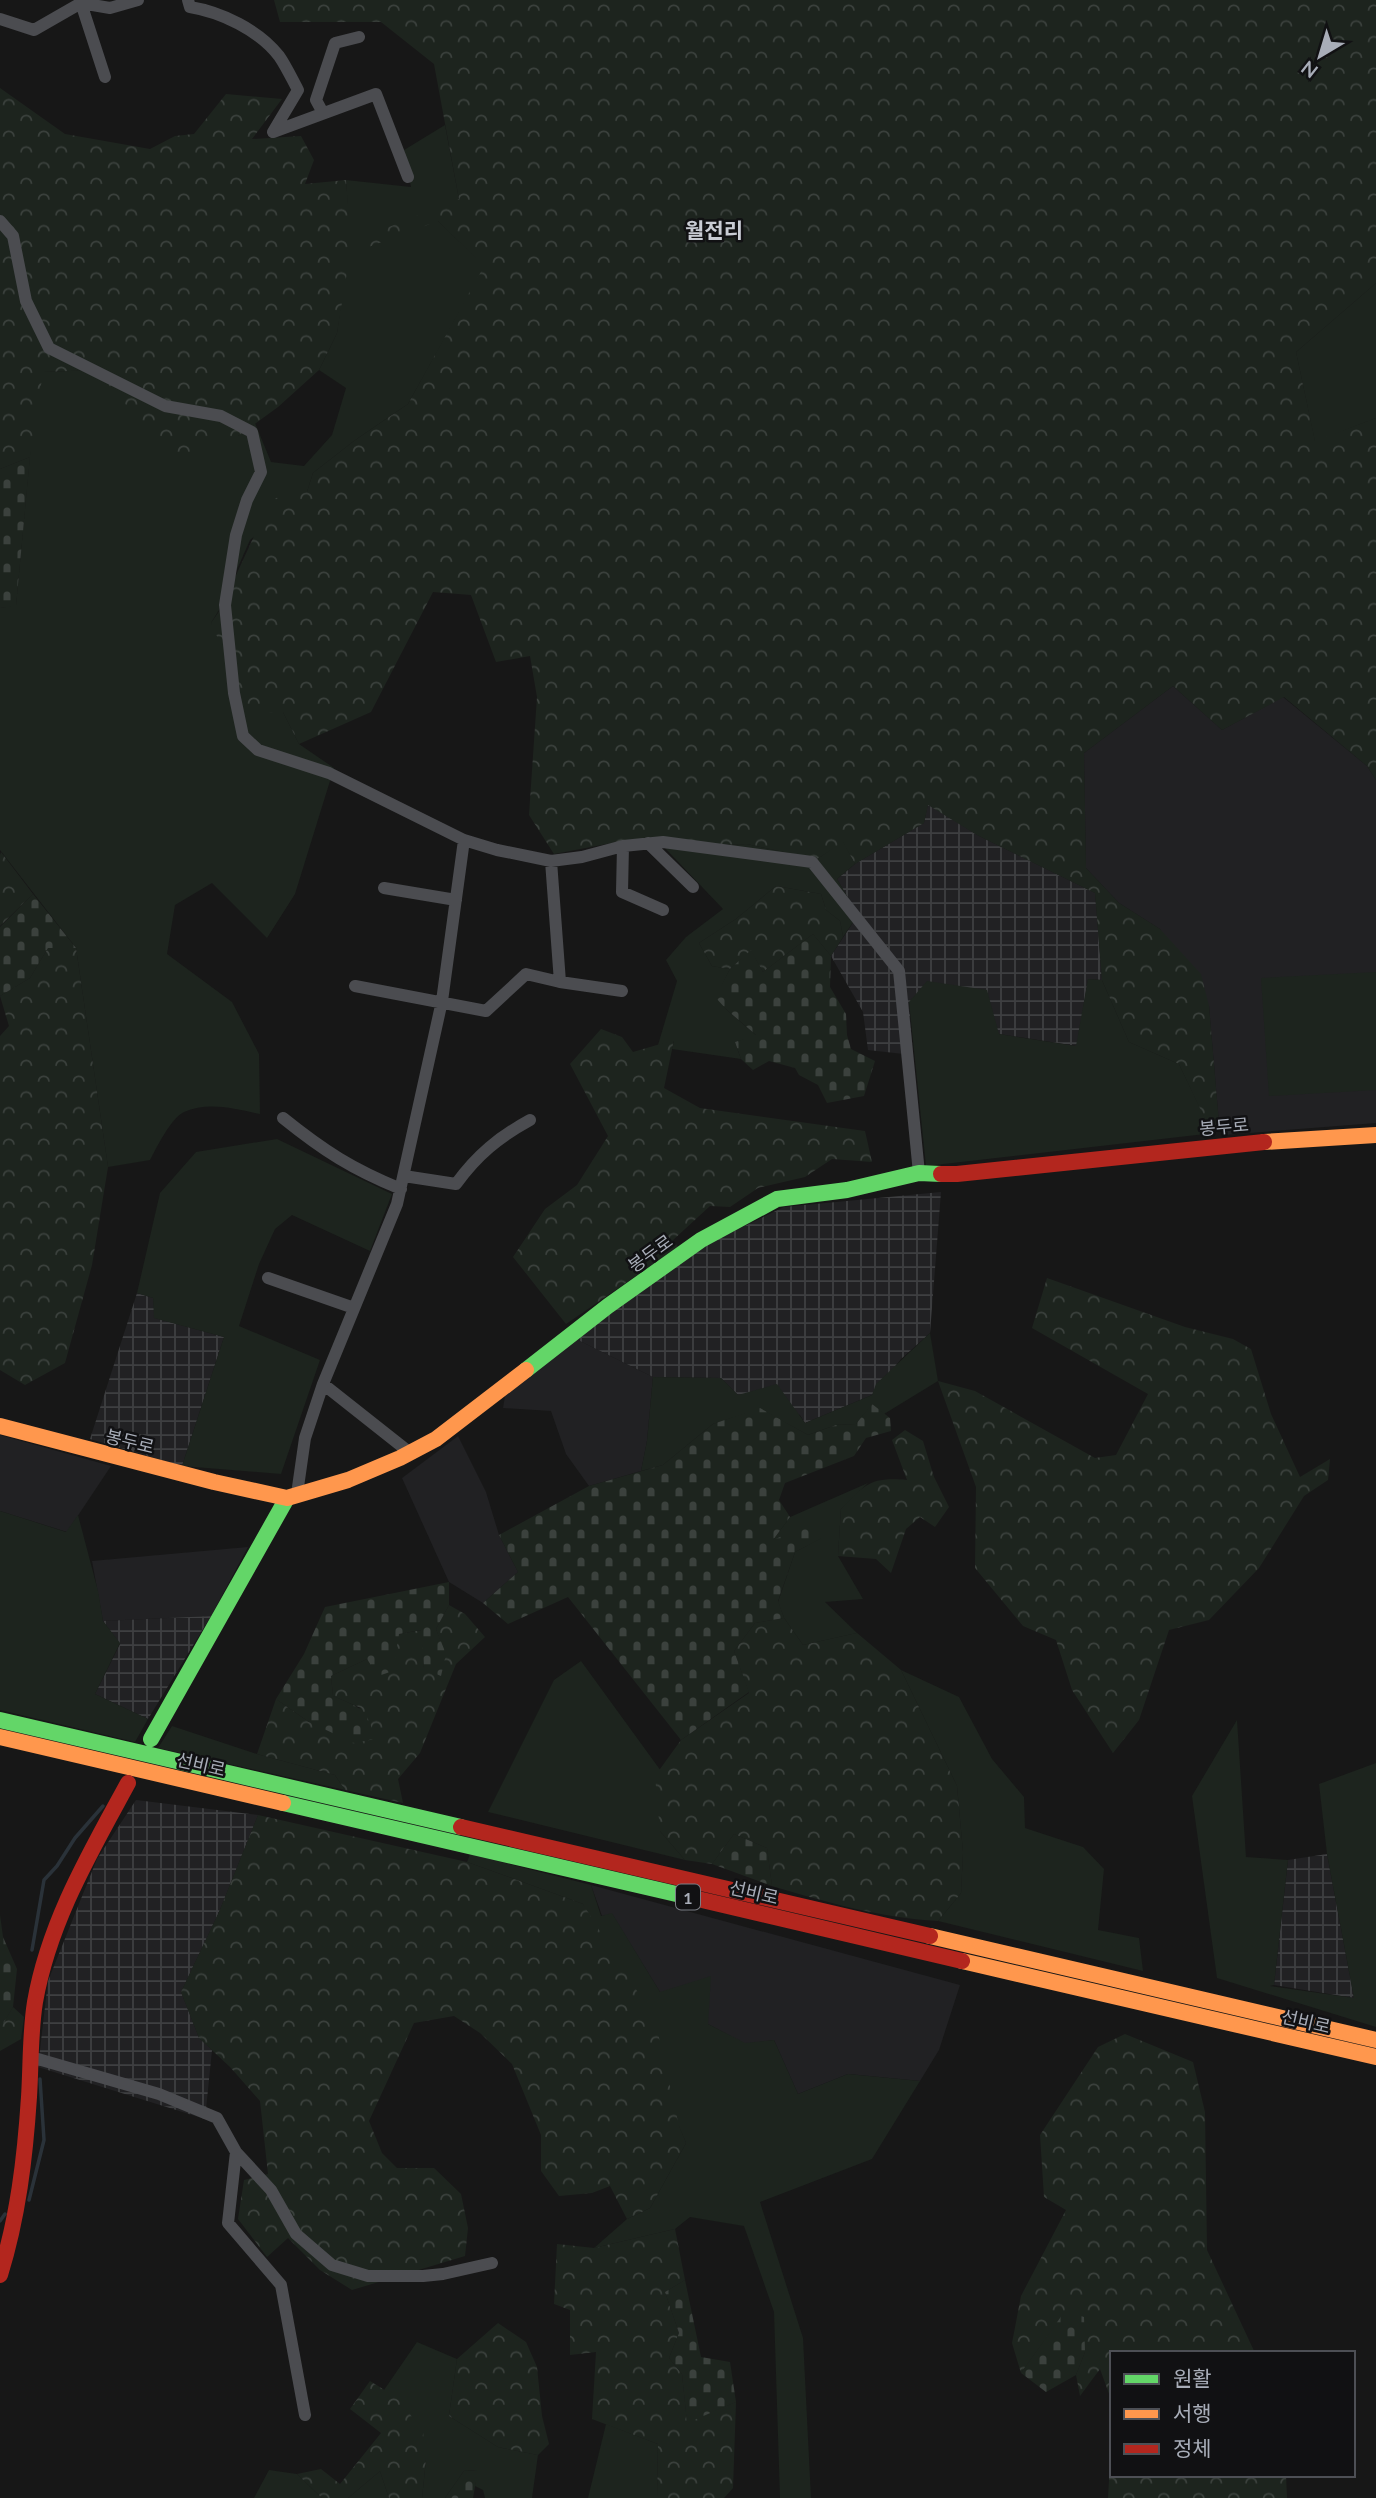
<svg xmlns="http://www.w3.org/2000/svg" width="1376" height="2498" viewBox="0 0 1376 2498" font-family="Lato,'Noto Sans KR',sans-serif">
<defs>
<pattern id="industrial-grid" width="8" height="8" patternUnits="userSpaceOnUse" patternTransform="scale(1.75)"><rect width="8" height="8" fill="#212123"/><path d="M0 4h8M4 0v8" fill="none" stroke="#3e3f41"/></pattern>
<pattern id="forest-crowns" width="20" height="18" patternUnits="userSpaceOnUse" patternTransform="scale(1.75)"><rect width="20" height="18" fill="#1d241e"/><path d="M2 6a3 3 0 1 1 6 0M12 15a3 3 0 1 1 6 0" fill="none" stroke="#3b413d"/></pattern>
<pattern id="cemetery-stones" width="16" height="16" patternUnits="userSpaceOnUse" patternTransform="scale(1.75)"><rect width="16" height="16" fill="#1d241e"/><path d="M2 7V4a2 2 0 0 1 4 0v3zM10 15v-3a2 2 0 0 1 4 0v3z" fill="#3b413d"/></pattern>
</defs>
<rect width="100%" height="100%" fill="#171717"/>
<path fill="#212123" d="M1173,686l49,44 61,-33 84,69 9,14v343l-152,12 -5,-12 -10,-117 -49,-77 -41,-26 -33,-35 -2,-115z
M576,1339l77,38 -6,64 -6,30 -52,15 -23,-32 -15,-43 -48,-3 2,-12z
M0,1435l111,31 -44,66 -67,-21z
M458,1436l28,56 13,43 19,37 -35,31 -34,-21 -47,-104z
M248,1547l-37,69 -108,5 -11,-60z
M591,1885l369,100 -21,65 -19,31 -72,-7 -50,20 -24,-54 -29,4 -37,-20 -48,-32 -48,-78 -10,2z"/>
<path fill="url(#industrial-grid)" d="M928,804l49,31 118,58 7,87 -14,-1 -11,67 -78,-12 -90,-32 4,53 -45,-5 -5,-38 -32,-56 27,-41 -21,-36 18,-15 69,-41z
M941,1192l-11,141 -29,26 -29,36 -67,28 -5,-8 -62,-20 -17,-17 -68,-1 -77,-38 127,-93 81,-39z
M137,1293l16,5 2,20 69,19 -42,129 -92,-27z
M211,1616l-63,103 -53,-25 25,-50 -17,-23z
M136,1800l122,15 -39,97 -38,80 18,46 13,12 -7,69 -167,-52 10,-86 49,-122z
M1327,1854l27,144 -80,-13 14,-125z"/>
<path fill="#1d241e" d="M445,125l14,74 -21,22 47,45 -77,138 -54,37 -41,32 -6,19 -57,48 -31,70 -8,13 72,89 16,32 35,24 -39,126 -28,44 -55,-55 -37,22 -8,49 65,48 27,52 1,60c-24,-5 -52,-13 -76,-2 -13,6 -27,35 -34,48l-42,7 -32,-219 -76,-98v-242l16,-3 17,-182 9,-51 54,-2 142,66 17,-13 16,39 33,4 28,-31 14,-47 -27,-18 18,-37 13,-91 -4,-62 65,7 -7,-37z
M1376,283v135l-61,24 -19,-90z
M843,841l12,23 -18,15 21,36 -15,22 -3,-16 -14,-11 -5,-16 -45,-8 -40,33 -37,24 13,23 18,3 -14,28 11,13 30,26 -22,6 6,17 -69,-10 2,-8 -16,4 19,-64 -11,-21 20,-23 37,-28 -59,-62 83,-3 70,15z
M1376,972v118l-107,6 -8,-118z
M1088,979l14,1 27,62 50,22 26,54 14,5 -5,10 -288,33 -17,-164 18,-21 60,9 12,44 77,12z
M277,1139l115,55 -22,57 -78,-36 -17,14 -16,35 -20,62 81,34 -39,114 -99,-8 42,-129 -70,-19 -1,-20 -16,-5 23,-100 36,-41z
M930,1333l8,48 -54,33 -12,-9 -16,19 -20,1 -28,10 -48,-26 -47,15 -50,41 -22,6 6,-30 6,-64 68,1 17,17 39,-11 28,39 67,-28 4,-11z
M868,1483l-27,26 -3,47 25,43 -38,3 32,31 -54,12 -19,-27 -6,-16 17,-50 26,-14 -49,3 18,-24z
M0,1511l66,21 12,-17 20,76 5,30 17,22 -25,51 53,25 -13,23 -135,-32z
M581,1661l80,110 -1,60 25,29 -197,-48 66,-132z
M901,1670l58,27 33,62 32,38 1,31 58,19 21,22 -6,61 41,8 4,33 -205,-50 23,-28 2,-41 -6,-66z
M1237,1720l9,137 42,3 -14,125 -4,1 84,12 -27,-144 -8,-70 57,-21v264l-159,-49 -25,-182z
M172,1726l85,28 78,21 10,15 -187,-42z
M470,1854l121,31 10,31 11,-3 48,79 51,-16 -3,48 37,19 29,-3 24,54 50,-20 72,7 -48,78 -112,43 43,136 8,160h-31l-6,-186 -30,-86 -54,-9 -15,12 -81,19 33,-29 23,-11 36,-65 -103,-239 -116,-42z
M417,2342l40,17 -8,57 49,31 40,8 -6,43h-47l-2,-8 -8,-4 2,-16 -13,1 -19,27h-23l4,-39 -42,-69z
M606,2424l52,20 -1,54h-69z
M269,2470l28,4 25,24h-68z
M380,2471l9,27h-41z"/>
<path fill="url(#forest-crowns)" d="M274,0h1102v283l-80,69 19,89 61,-23v362l-9,-14 -83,-69 -62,33 -49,-44 -89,67 2,115 33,35 41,26 41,45 8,32 10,117 -14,-4 -26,-55 -50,-22 -27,-62 -7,-87 -118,-58 -49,-30 -4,18 -69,41 -12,-22 -26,17 -70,-15 -83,3 -31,-8 -79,15 -25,-39 8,-118 -7,-41 -34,6 -25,-67 -38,-3 -62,120 -72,32 -16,-32 -31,2 -41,-91 9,-13 51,-111 36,-7 6,-19 41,-32 54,-37 76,-138 -46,-45 -88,33 -13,79 -18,37 -41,37 -40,29 -67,22 -75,-88 -53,2 -13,85 -30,12v-381l65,46 85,15 25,-13 19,-2 32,-40 56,5 -30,40 49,-3 13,24 -9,24 41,-4 5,62 108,-43 -25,-135 -53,-42h-101z
M1,852l32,42 -33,32v-71z
M776,886l45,8 5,16 14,11 3,16 -12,19 -18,-22 -50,38 -12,-21 -21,18 -18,-3 -13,-23 37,-24z
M48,948h28l32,219 -16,98 -27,98 -40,22 -25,-15v-334l9,-10 -9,-30 30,-18z
M601,1029l21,8 11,15 41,-12 -10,48 36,20 165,23 7,31 -40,-3 -27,18 -47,11 -28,19 -20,-1 -37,34 5,7 -112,77 -53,-67 32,-48 32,-24 31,-49 -38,-72z
M1047,1278l138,49 48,12 18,10 20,65 29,63 30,-18 -2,21 -24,16 -45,72 -50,52 -40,10 -30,90 -26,33 -41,-63 -16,-50 -33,-14 -48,-58 1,-81 -38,-106 37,10 120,67 21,-3 32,-61 -116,-66z
M905,1430l18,11 11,36 15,30 -14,20 -15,-10 -14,12 -15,44 -15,-14 -38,-3 3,-47c25,-25 29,-32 66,-29l-15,-40z
M449,1605l16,9 20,23 -29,27 -36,89 -22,26 5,24 -58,-13 -10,-15 -78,-21 19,-55 33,23 52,-14 -28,-12 -2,-20 36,-17 32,-25 23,-4 2,39 21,-15 -9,-25z
M784,1618l19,27 54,-12 44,37 56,116 6,66 -2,41 -23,28c-57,-3 -112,-19 -166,-35l-5,-38 -33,-14 -22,30 -27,-4 -25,-29 -5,-55 26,-36 68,-47 -15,-42 21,-28z
M258,1815l209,47 116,42 72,116 24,106 7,17 -36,65 -23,11 -17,-33 -18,7 -33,3 -18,-25v-36l-29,-71 -32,-31 -26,-17 -40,7 -45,98 13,32 15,15h37l27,26 7,34 -3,28 -113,34 -32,-20 -32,-32 -21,19 -29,-38 6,-39 24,-6 -8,-73 -30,-34 -31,-29 -18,-46 38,-80z
M13,2007l11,10 -3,22 -21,12v-28h3z
M1125,2034l68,28 12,50 2,138 48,103h-143v49l-12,-33 -20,27 -4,-21 9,-23 -20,-40 -44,61 -9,-30 9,-47 45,-86 -22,-13 -4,-62 58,-88z
M675,2229l10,51 -20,12 14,41 -10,25 13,16 5,48 49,-20 -3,86 -9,10h-67l1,-54 -66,-25 4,-67 -26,3v-45l-16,-6 3,-60 37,4z
M498,2323l28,19 11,25 5,49 7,28 -11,11 -40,-8 -49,-31 8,-57z
M370,2381l29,18 24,33 3,27 -4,39h-33l-9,-27 -32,27h-26l-25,-24 24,-5 19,15 41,-51 -31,-24z
M1112,2428v47h174l1,23h-179z"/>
<path fill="url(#cemetery-stones)" d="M30,457l-14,149 -16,2v-139z
M33,894l43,54h-28l-18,30 -30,18v-69z
M813,934l18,22 -1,31 16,27 1,21 4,14 24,12 -11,35 -37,7 -9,-18 -19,-10 -4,-7 -26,-7 -16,9 -12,-11 -6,-17 21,-7 -29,-25 -12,-13 15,-28 21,-19 12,22z
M872,1404l18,14 1,13 -25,7 -12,18 -69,27 -6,17 11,17 -17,23 38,-16 11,14 -27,14 -17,49 6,17 -29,5 -21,28 15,41 -68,48 -113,-143 -60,27 -25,-21 35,-31 -19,-37 90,-49 74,-21 50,-41 47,-16 48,27 28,-10 20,-1z
M449,1582v23l-13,24 10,25 -5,22 -17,-7 -3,-39 -22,4 -6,37 -15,5 -11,-17 -36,17 2,20c28,12 34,12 42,43l-21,4 -45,-21 -33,-23 28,-45 21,-47z
M734,1834l33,14 5,38 -60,-22z
M0,1915l3,22 14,32 -4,38 -10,17 -3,-1z
M685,2280l16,77 29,5 6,40 -49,21 -5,-49 -13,-16 10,-25 -14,-41z
M1065,2311l19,6 1,35 -9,23 -30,17 -25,-19z
M478,2470l-5,28h-28l19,-27z"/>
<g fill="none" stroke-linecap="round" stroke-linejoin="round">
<path stroke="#2a3239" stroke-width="3.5" d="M32,1950l12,-70 13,-14 18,-28 28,-32
M29,2200l15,-60 -4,-61
M0,2221l5,-7"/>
<path stroke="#4b4c50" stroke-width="12" d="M188,0l2,7c31,5 69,23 89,49 7,10 13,23 19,34l-25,42 103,-38 32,83
M81,3l24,74
M0,19l34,11 47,-27 29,5 28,-8
M323,113l-7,-13 19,-57 24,-6
M0,221l13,15 13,65 23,47 116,58 56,10 31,16 9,40 -14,28 -11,35 -11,70 9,88 9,43 15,14 71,23 135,67 33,10 54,11 31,-4 41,-11 40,-4 149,20 87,109 20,202
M648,843l45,44
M623,846l-1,46 41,18
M551,861l9,121 62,9
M384,888l72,12
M355,986l131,25 40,-37 34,8
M283,1118c41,33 69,51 118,71
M404,1176l52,8c21,-29 43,-47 74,-64
M268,1278l86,30
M323,1384l86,68
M297,1494l8,-56 18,-54 74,-180 45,-203 22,-161
M31,2057l128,37 58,24 19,34 35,38 25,44 36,31 36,11h55l20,-2 49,-11
M236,2152l-8,71 53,62 24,130"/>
<path stroke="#63d668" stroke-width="16" d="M526,1370l82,-64 93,-66 76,-41 70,-9 72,-17 22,1
M0,1720l461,107
M151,1739l136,-241
M283,1803l402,93"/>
<path stroke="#ff974d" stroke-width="16" d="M1264,1142l112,-7
M0,1426l214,56 73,16 61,-18 52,-22 36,-19 90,-69
M0,1737l283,66
M930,1936l446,104
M962,1961l414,96"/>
<path stroke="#b3261e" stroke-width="16" d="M941,1174h16l307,-32
M461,1827l469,109
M685,1896l277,65
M0,2275c18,-58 25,-117 29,-178 2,-31 1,-64 6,-95 14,-80 55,-149 93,-219"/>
</g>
<g text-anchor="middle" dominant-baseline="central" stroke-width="5" stroke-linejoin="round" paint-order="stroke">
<rect fill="#111113" stroke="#7b7e86" stroke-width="2" x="676" y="1884.5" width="24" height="25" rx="5"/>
<g font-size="16" font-weight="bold" fill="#a8adb8">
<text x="688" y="1897">1</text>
</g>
<g font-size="18" fill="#a8adb8" stroke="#111113">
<text transform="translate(1224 1126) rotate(-5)">봉두로</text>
<text transform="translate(650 1253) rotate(-36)">봉두로</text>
<text transform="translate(130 1441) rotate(14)">봉두로</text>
<text transform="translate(201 1764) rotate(13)">선비로</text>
<text transform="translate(754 1892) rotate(13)">선비로</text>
<text transform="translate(1306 2021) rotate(13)">선비로</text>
</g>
<g font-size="21" font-weight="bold" fill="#c9ccd4" stroke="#111113">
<text x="714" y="229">월전리</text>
</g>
</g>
<rect x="1110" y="2351" width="245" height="126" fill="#111113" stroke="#4d4f55" stroke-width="2"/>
<rect x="1124" y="2374" width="35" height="10" fill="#63d668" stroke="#4d4f55" stroke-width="2"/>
<text x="1173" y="2386" font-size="21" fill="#a8adb8">원활</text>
<rect x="1124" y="2409" width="35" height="10" fill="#ff974d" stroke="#4d4f55" stroke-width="2"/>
<text x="1173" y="2421" font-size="21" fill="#a8adb8">서행</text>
<rect x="1124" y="2444" width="35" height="10" fill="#b3261e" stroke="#4d4f55" stroke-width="2"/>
<text x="1173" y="2456" font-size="21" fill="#a8adb8">정체</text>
<g transform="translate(1320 56) rotate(218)" stroke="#111113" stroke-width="5" paint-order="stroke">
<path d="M0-5L12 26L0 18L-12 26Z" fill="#a8adb8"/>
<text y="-10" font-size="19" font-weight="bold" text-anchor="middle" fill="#a8adb8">N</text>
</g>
</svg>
